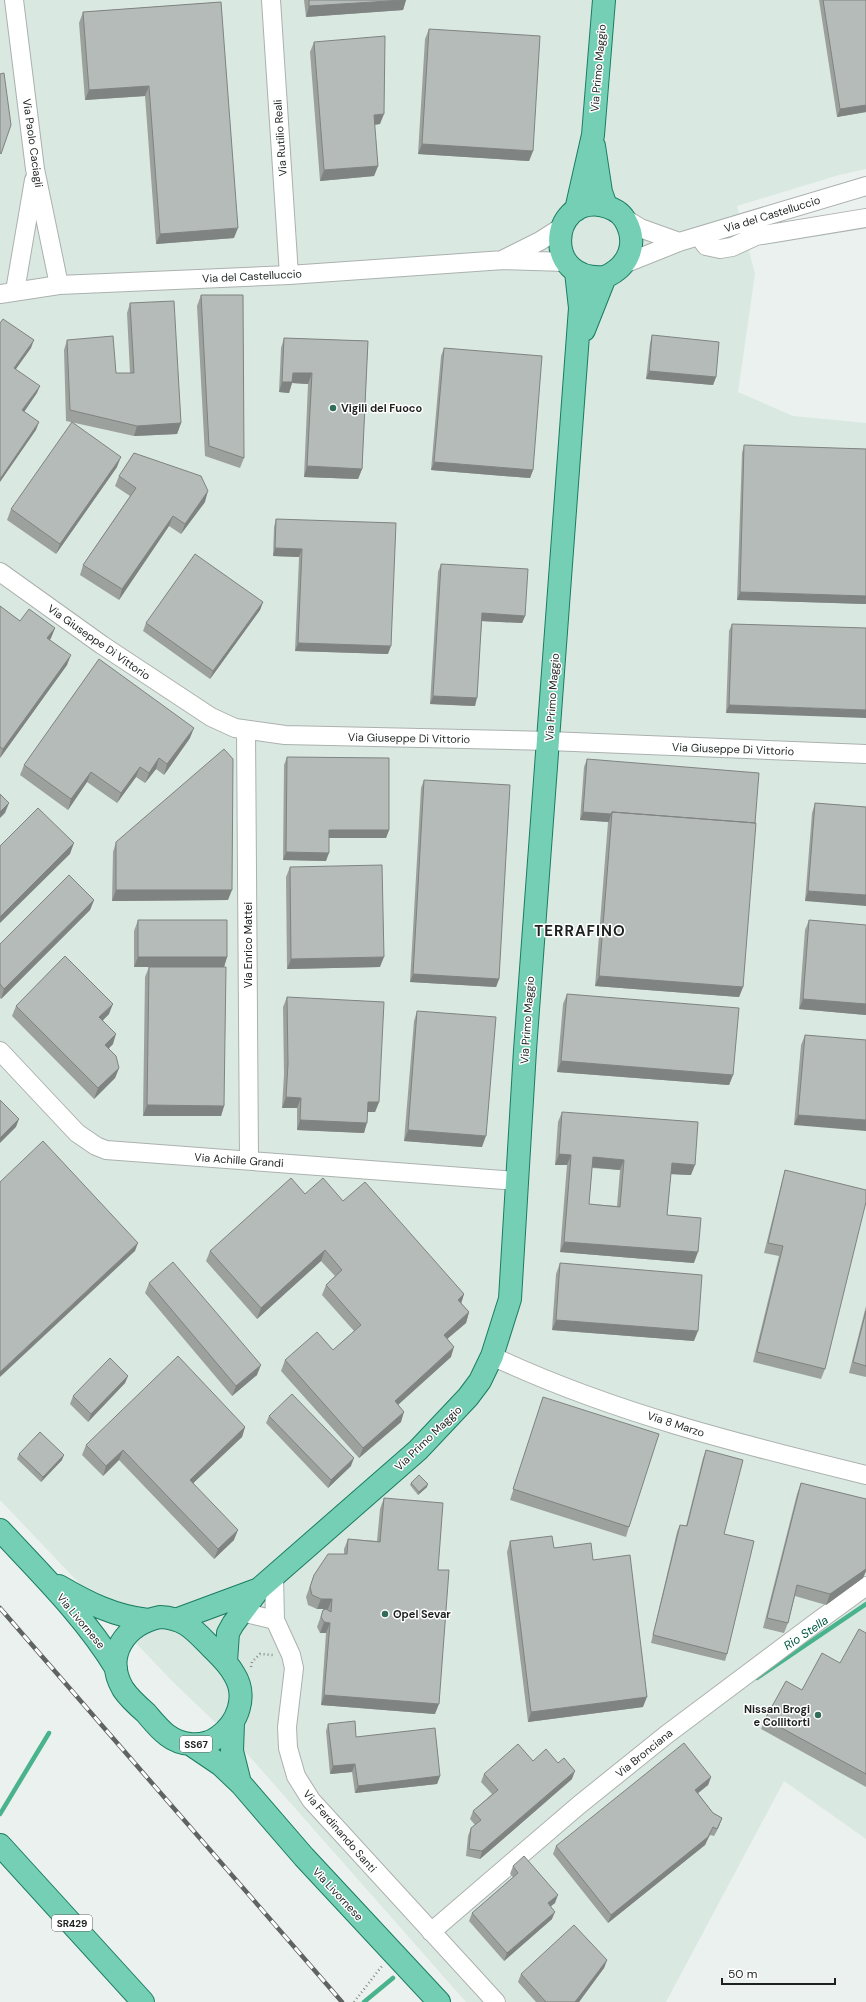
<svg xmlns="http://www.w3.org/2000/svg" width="866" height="2002" viewBox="0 0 866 2002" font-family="'DM Sans',sans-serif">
<rect width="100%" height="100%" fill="#ebf1ee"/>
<path fill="#dae8e2" d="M0,0h866v169l-27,6 -102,31 18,68 -17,118 55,24 73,7v1416l-82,-58 -118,221h-200l-224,-254 -70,-67 -172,-181z"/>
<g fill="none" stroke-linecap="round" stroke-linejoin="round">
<path stroke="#49b38d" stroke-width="4.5" d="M757,1678l109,-74
M0,1814l49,-81
M364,2002l29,-24"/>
<defs>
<path id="minor" d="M14,0l21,169 24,116
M271,0l18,275
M624,218l16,10 39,14
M699,236l7,10 14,3 12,-2 24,-11 110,-18
M504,259l36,-18 22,-14
M624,264l55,-22 187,-56
M15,291l19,-111
M0,294l59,-9 230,-10 215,-15 62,2
M0,572l102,73 109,72 24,11 50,7 264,6 317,13
M246,730l3,430
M0,1051l77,82 19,13 10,4 411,31
M492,1356c119,56 247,88 374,119
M274,1575l1,45 16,35 3,13 -7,59 1,21 8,28 15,24 185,202
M242,1612l33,8
M431,1932l148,-127 87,-70 148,-111 52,-38"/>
<path id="major" d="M594,146l7,46 5,14
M576,210l17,-75 11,-135
M584,330l21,-53c23,-10 34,-33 20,-57 -5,-9 -15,-13 -25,-15 -51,-7 -57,78 5,72
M0,1530c41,44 85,87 116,138
M59,1586c29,17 55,30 89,34
M160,1617c25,1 34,13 51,30 8,8 17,16 23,27 14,22 4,49 -16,63 -15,11 -37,9 -51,-2 -8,-6 -15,-15 -21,-22 -8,-7 -17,-15 -23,-24 -20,-34 3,-65 37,-72z
M178,1619l81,-30
M226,1662l2,-29 5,-9 26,-35 159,-139 50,-53 12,-16 12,-25 18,-57 15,-249 55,-742 -4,-36
M233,1723l-1,28 8,32
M190,1744l31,21 20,19 63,73 135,145
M0,1845l143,157"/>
</defs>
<use href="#minor" stroke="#abb1ae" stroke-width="20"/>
<use href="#major" stroke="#1a7d60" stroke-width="24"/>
<path stroke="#858a88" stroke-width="2.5" stroke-dasharray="1 3" stroke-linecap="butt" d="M251,1667l1,-5 8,-8 13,1
M354,2002l28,-36"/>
<use href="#minor" stroke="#fff" stroke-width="18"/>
<use href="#major" stroke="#74cfb5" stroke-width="22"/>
<defs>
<path id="rail" d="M0,1608l342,394"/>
</defs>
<use href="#rail" stroke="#5f6361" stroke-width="4.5"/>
<use href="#rail" stroke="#fff" stroke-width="3" stroke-dasharray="9" stroke-linecap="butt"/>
</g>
<path fill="#9ca19e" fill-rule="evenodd" d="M304,0h102l-3,10 -97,7z
M819,0h47v112l-29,5z
M221,2l13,236 -78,6 -11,-148 -60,4 -6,-77 4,-11z
M429,29l104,122 -4,10 -111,-7 7,-115z
M314,42l66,82 -6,1 4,41 -4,10 -54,5 -10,-129z
M201,295l43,163 -4,10 -35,-12 -8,-150z
M130,303l51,120 -4,11 -43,2 -68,-15 -2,-71 3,-10 49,33h14l-3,-60z
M652,335l64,42 -3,8 -67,-6 4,-36z
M284,338l84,3 -6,128 -4,10 -54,-2 4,-93 -16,-1 -3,10 -10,-1 2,-44z
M444,348l89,122 -3,8 -99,-8 10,-114z
M744,445l122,4v155l-129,-4 5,-147z
M117,467l-61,87 -49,-34 4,-11z
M119,476l86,26 -24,32 -12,-8 -50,74 -39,-25 3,-10 47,-69 -15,-10z
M276,519l112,135 -93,-3 4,-94 -26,-1 1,-29z
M441,564l84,52 -3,7 -40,-2 -7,85 -45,-2 8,-132z
M263,602l-3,8 -50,69 -67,-48 3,-8z
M0,606l20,15 35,7 -5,12 17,25 -67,93z
M732,624l134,4 -140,85 3,-82z
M190,738l-26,37 -8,-6 -11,14 -9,-6 -19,26 -30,-21 -19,28 -48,-35 4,-10z
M287,757l102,73 -3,8h-57l-3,23 -43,-1 1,-95z
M587,759l156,228 -4,10 -144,-11 13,-164 -28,-2 4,-53z
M424,780l75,199 -3,8 -86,-5 11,-194z
M815,803l51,4 -61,94 7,-88z
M116,842l112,58 -116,1 1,-49z
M290,867l90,100 -93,2 -1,-92z
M94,900l-4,10 -89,89 -1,-1v-54z
M138,920l89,37 -3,10h-31l31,139 -3,10h-78l2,-139 4,-10h-15v-36z
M809,920l57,5v90l-67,-6 6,-79z
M567,994l166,81 -4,10 -172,-13 6,-68z
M287,997l92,105 -4,10h-7l-4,21 -67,-3v-22h-15l2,-34 -1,-67z
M16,1006l93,8 -6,6 10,24 -4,4 10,20 -4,10 -21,21 -82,-83z
M417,1011l65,136 -78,-6 10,-120z
M805,1035l61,5 -72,85 7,-80z
M562,1112l129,63 -20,-1 -4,41 27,48 -134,-11 7,-87h-12l3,-43zM592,1168l28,2 -3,36 -28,-2z
M785,1170l40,199 -4,10 -68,-17 26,-106 -15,-3 18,-72z
M305,1194l38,7 121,93 -3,9 8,9 -3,11 -19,16 4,18 -53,48 3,17 -42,36 -78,-87 4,-11 48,-10 21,-19 -32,-36 4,-10 9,-9 -14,-15 -64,58 -51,-58 4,-10z
M560,1263l134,78 -142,-11 4,-56z
M149,1283l108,92 -25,21 -87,-103z
M866,1306v71l-17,-4z
M128,1376l-3,7 -37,39 -18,-18 3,-8z
M543,1397l86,130 -3,10 -116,-37z
M269,1416l82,50 -23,22 -62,-65z
M245,1427l-3,10 -49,46 41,57 -20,19 -95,-99 -16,16 -21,-21 4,-10z
M706,1450l18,84 3,120 -2,7 -74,-18 26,-111 3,-7 6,1 17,-68z
M19,1454l43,6 -21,22 -24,-23z
M411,1483l16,4 -9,8 -8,-10z
M801,1483l65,16v72l-3,7 -37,27 -31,-9 -7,27 -4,10 -21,-5 34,-134z
M384,1498l54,72 -3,144 -114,-9 5,-72h-6l-3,-6 6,-17 3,-1h-9l-9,-4 -2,-8 8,-22 30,-21v-5l4,-10 29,2 3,-32z
M510,1541l44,7 39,12 50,147 -115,15 -21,-170z
M866,1633v154l-105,-58 4,-10 37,-29 38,-27z
M328,1724l112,52 -3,8 -82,9 -3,-21 -22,2 -4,-43z
M533,1761l39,18 -92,80 -14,-3 2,-20 3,-8 4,-3 -5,-6 3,-8 19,-17 -11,-12 3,-8z
M711,1777l-3,8 -10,8 15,20 9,5 -3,8 -5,10 -4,-1 -5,10 -97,78 -55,-69 3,-8z
M513,1866l42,37 -5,3 2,13 -48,42 -35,-40 3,-8 41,-36 -3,-3z
M607,1960l-3,8 -25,34h-43l-18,-20 3,-8z"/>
<path fill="#7f8381" d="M406,0l-3,10 -97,7 3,-11z
M149,86l-4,10 -60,4 4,-10z
M866,105v7l-29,5 3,-8z
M384,114l-4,10 -10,1 4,-10z
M422,144l111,7 -4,10 -111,-7z
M378,166l-4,10 -54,5 4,-11z
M238,228l-4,10 -78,6 4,-10z
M34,340l-3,8 -20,28 3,-8z
M649,371l67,6 -3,8 -67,-6z
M293,373h19l-4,11 -16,-1 -3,10 -10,-1 3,-10z
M40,386l-3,7 -17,25 2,-8z
M39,422l-3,8 -36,52v-3z
M181,423l-4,11 -43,2 3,-10z
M121,457l-4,10 -61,87 4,-10z
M434,462l99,8 -3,8 -99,-8z
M307,466l55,3 -4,10 -54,-2z
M208,491l-3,11 -24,32 4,-10z
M173,516l-4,10 -50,74 3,-11z
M275,548l27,1 -3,8 -26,-1z
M740,592l126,4v8l-129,-4z
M263,602l-3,8 -50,69 3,-8z
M482,613l43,3 -3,7 -42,-2z
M55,628l-4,10 -7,10 3,-10z
M298,643l93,3 -3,8 -93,-3z
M71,655l-4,10 -67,93 3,-9z
M433,696l44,2 -2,8 -45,-2z
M729,705l137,5v8l-140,-5z
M194,728l-4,10 -26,37 3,-11z
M159,758l-3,11 -11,14 4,-10z
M140,767l-4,10 -19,26 4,-10z
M91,772l-4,10 -19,28 3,-11z
M9,803l-4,10 -5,5v-6z
M583,812l28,2 -2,8 -29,-2z
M329,830h60l-3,8h-60z
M74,843l-4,11 -70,69v-6z
M286,852l43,1 -3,8 -43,-1z
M116,890h116l-4,10 -116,1z
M808,891l58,4v11l-61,-5z
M94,900l-4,10 -89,89 3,-10z
M138,957h89l-3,10h-90z
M384,957l-4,10 -93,2 4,-10z
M413,974l86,5 -3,8 -86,-5z
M599,976l144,11 -4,10 -144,-11z
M803,999l63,5v11l-67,-6z
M113,1004l-4,10 -13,13 3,-10z
M116,1034l-3,10 -11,11 3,-10z
M561,1061l172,14 -4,10 -172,-13z
M119,1068l-4,10 -21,21 4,-11z
M286,1097l15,1 -4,10h-15z
M368,1102h11l-4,10h-10z
M147,1105l77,1 -3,10h-78z
M798,1115l68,5v11l-72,-6z
M19,1119l-3,8 -16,16v-5z
M300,1120l67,3 -3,10 -67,-3z
M408,1130l78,6 -4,11 -78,-6z
M559,1154l12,1 -4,10h-12z
M593,1157l31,3 -4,10 -31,-3z
M672,1163l23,2 -4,10 -23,-1z
M564,1242l134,10 -4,11 -134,-11z
M138,1243l-3,8 -135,126v-5z
M325,1250l-4,11 -64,58 4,-11z
M464,1294l-3,10 -3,-4z
M469,1312l-3,11 -26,22 4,-10z
M556,1320l142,11 -4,10 -142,-11z
M454,1347l-3,10 -60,54 4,-10z
M261,1365l-4,10 -25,21 4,-10z
M128,1376l-3,7 -37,39 3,-8z
M404,1412l-3,10 -42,36 4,-10z
M245,1427l-3,10 -56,53 4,-10z
M123,1450l-4,10 -16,16 3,-10z
M64,1455l-2,5 -21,22 2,-5z
M354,1458l-3,8 -23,22 3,-8z
M428,1484l-1,3 -9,8 1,-3z
M238,1530l-4,10 -20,19 4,-10z
M866,1569v2l-3,7 -37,27 4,-11z
M321,1599h11l-4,10h-11z
M324,1622l6,1 -4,10h-6z
M324,1695l115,9 -4,10 -114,-9z
M647,1697l-4,10 -115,15 3,-10z
M355,1764l-3,8 -22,2 3,-8z
M575,1771l-3,8 -92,80 2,-8z
M440,1776l-3,8 -82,9 3,-7z
M711,1777l-3,8 -16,13 3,-8z
M722,1818l-3,8 -5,10 3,-7z
M713,1827l-8,18 -97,78 3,-8z
M558,1895l-3,8 -10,8 3,-8z
M555,1912l-3,7 -48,42 3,-8z
M607,1960l-3,8 -25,34h-4z"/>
<path fill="#b5bbb8" stroke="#7f8381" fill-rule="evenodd" d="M309,0h96l-96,6z
M823,0h43v105l-26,4z
M221,2l17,226 -78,6 -11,-148 -60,4 -6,-78z
M429,29l111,7 -7,115 -111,-7z
M385,36l-1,78 -10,1 4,51 -54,4 -10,-128z
M4,73l7,52 -10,29 -1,-1v-79z
M201,295h42l1,163 -35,-12z
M174,301l7,122 -44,3 -67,-16 -3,-70 46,-4 3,37h18l-4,-70z
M3,319l31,21 -20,28 26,18 -18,24 17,12 -39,57v-156z
M652,335l67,7 -3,35 -67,-6z
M284,338l84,3 -6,128 -55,-3 5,-93h-19l-1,9h-10z
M444,348l98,8 -9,114 -99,-8z
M72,422l49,35 -61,87 -49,-35z
M744,445l122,4v147l-126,-4z
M134,453l67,23 7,15 -23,33 -12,-8 -51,73 -39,-24 53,-77 -17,-12z
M276,519l120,4 -5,123 -93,-3 4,-94 -27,-1z
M195,554l68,48 -50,69 -67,-48z
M441,564l87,5 -3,47 -43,-3 -5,85 -44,-2z
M0,606l20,15 9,-12 26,19 -8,10 24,17 -68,94 -3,-2z
M732,624l134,4v82l-137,-5z
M99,659l95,69 -27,36 -8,-6 -10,15 -9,-6 -19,26 -30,-21 -20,27 -47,-34z
M224,749l9,10 -1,131h-116v-48z
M287,757l102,1v72h-60v23l-43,-1z
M587,759l172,14 -4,50 -143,-11 -1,2 -28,-2z
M424,780l86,5 -11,194 -86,-5z
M0,794l9,9 -9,9z
M815,803l51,4v88l-58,-4z
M38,808l36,35 -74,74v-71z
M612,812l144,11 -13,164 -144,-11z
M382,865l2,92 -93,2 -1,-92z
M69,875l25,25 -90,89 -4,-5v-40z
M138,920h89v37h-89z
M809,920l57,5v79l-63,-5z
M65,956l48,48 -14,13 17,17 -11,11 11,11 3,12 -21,20 -82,-82z
M149,967h77l-2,139 -77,-1z
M567,994l172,14 -6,67 -172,-14z
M287,997l97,5 -5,100h-11l-1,21 -67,-3 1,-22 -15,-1 2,-33z
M417,1011l79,6 -10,119 -78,-6z
M805,1035l61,5v80l-68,-5z
M0,1100l19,19 -19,19z
M562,1112l136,10 -3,43 -23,-2 -5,52 34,3 -3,34 -134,-10 7,-87 -12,-1zM593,1157l31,3 -4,47 -31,-3z
M43,1141l95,102 -138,129v-190z
M785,1170l81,20v12l-41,167 -68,-17 26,-106 -15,-3z
M291,1178l14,16 18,-16 20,23 22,-19 99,112 -6,6 11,12 -25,23 10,12 -59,54 9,11 -41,36 -78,-88 32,-28 16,18 28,-25 -35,-40 16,-15 -17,-20 -64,58 -51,-57z
M173,1262l88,103 -25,21 -87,-103z
M560,1263l142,12 -4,56 -142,-11z
M866,1311v55l-13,-4z
M178,1356l67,71 -55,53 48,50 -20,19 -95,-99 -17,16 -20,-21z
M110,1358l18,18 -37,38 -18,-18z
M292,1394l62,64 -23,22 -62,-64z
M543,1397l116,37 -30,93 -116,-38z
M40,1432l24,23 -21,22 -24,-23z
M706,1450l37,10 -19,74 30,7 -27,113 -74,-19 27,-110 7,1z
M419,1475l9,9 -9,8 -8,-9z
M801,1483l65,16v70l-36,25 -33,-9 -9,38 -21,-5z
M384,1498l59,5 -5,67h11l-10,134 -115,-9 6,-72 -6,-1 -3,-5 2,-7 3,-1 5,3 1,-13h-11l-9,-4 -2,-8 4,-12 14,-21h19l1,-15 32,3z
M552,1536l2,12 37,-5 2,17 37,-5 17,142 -116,15 -21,-171z
M859,1629l7,4v141l-101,-55 21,-38 16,9 20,-37 18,10z
M355,1721l1,16 79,-9 5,48 -82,10 -3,-22 -22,2 -5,-42z
M684,1743l27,34 -16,13 18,23 9,5 -5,11 -4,-2 -5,10 -97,78 -55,-69z
M518,1744l15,17 13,-12 12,14 6,-5 11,13 -93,80 -13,-2 2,-21 10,-8 -8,-9 25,-21 -14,-16z
M524,1856l34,39 -10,8 7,9 -48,41 -35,-40 46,-40 -5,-7z
M574,1925l33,35 -32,42h-29l-25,-28z"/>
<g fill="#326d57" stroke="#fff" stroke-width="1.5">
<circle cx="333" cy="408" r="4"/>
<circle cx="385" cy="1614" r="4"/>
<circle cx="818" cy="1715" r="4"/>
</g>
<g text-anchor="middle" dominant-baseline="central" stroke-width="3" stroke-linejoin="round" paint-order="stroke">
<g fill="#fff" stroke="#626463" stroke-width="1">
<rect x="180" y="1736" width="32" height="16" rx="3"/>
<rect x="52" y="1915" width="40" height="16" rx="3"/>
</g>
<g font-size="10" font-weight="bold" fill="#1e2120">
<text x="196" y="1744">SS67</text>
<text x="72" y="1923">SR429</text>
</g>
<g font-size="11" fill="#1e2120" stroke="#fff">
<text transform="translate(598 68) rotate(-85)">Via Primo Maggio</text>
<text transform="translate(280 138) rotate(-94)">Via Rutilio Reali</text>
<text transform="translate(33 143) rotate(82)">Via Paolo Caciagli</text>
<text transform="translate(772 214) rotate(-17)">Via del Castelluccio</text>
<text transform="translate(252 276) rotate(-3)">Via del Castelluccio</text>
<text transform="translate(99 642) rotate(35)">Via Giuseppe Di Vittorio</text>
<text transform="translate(552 697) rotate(-86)">Via Primo Maggio</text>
<text transform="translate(409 738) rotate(1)">Via Giuseppe Di Vittorio</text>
<text transform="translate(733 749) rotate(2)">Via Giuseppe Di Vittorio</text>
<text transform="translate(248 945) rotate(-90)">Via Enrico Mattei</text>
<text transform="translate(527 1020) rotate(-86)">Via Primo Maggio</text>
<text transform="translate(239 1160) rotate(4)">Via Achille Grandi</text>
<text transform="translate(676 1424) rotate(18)">Via 8 Marzo</text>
<text transform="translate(428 1438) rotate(-44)">Via Primo Maggio</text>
<text transform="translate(81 1621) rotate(50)">Via Livornese</text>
<text transform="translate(644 1753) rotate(-39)">Via Bronciana</text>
<text transform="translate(340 1831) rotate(49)">Via Ferdinando Santi</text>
<text transform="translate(338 1894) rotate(47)">Via Livornese</text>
</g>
<g font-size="11" font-weight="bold" fill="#1e2120" stroke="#fff" text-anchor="start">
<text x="341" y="408">Vigili del Fuoco</text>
<text x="393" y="1614">Opel Sevar</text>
<text x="810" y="1709" text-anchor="end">Nissan Brogi<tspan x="810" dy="13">e Collitorti</tspan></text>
</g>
<g font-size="12" font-style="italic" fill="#005a41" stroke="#fff">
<text transform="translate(806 1633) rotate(-34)">Rio Stella</text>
</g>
<g font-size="15" font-weight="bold" letter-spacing="1" fill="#1e2120" stroke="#fff">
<text x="580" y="931">TERRAFINO</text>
</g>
</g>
<path d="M722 1978v6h113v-6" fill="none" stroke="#1e2120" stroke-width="2"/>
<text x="728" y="1978" font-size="12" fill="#1e2120" stroke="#ffffff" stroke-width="3" paint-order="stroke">50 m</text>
</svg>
